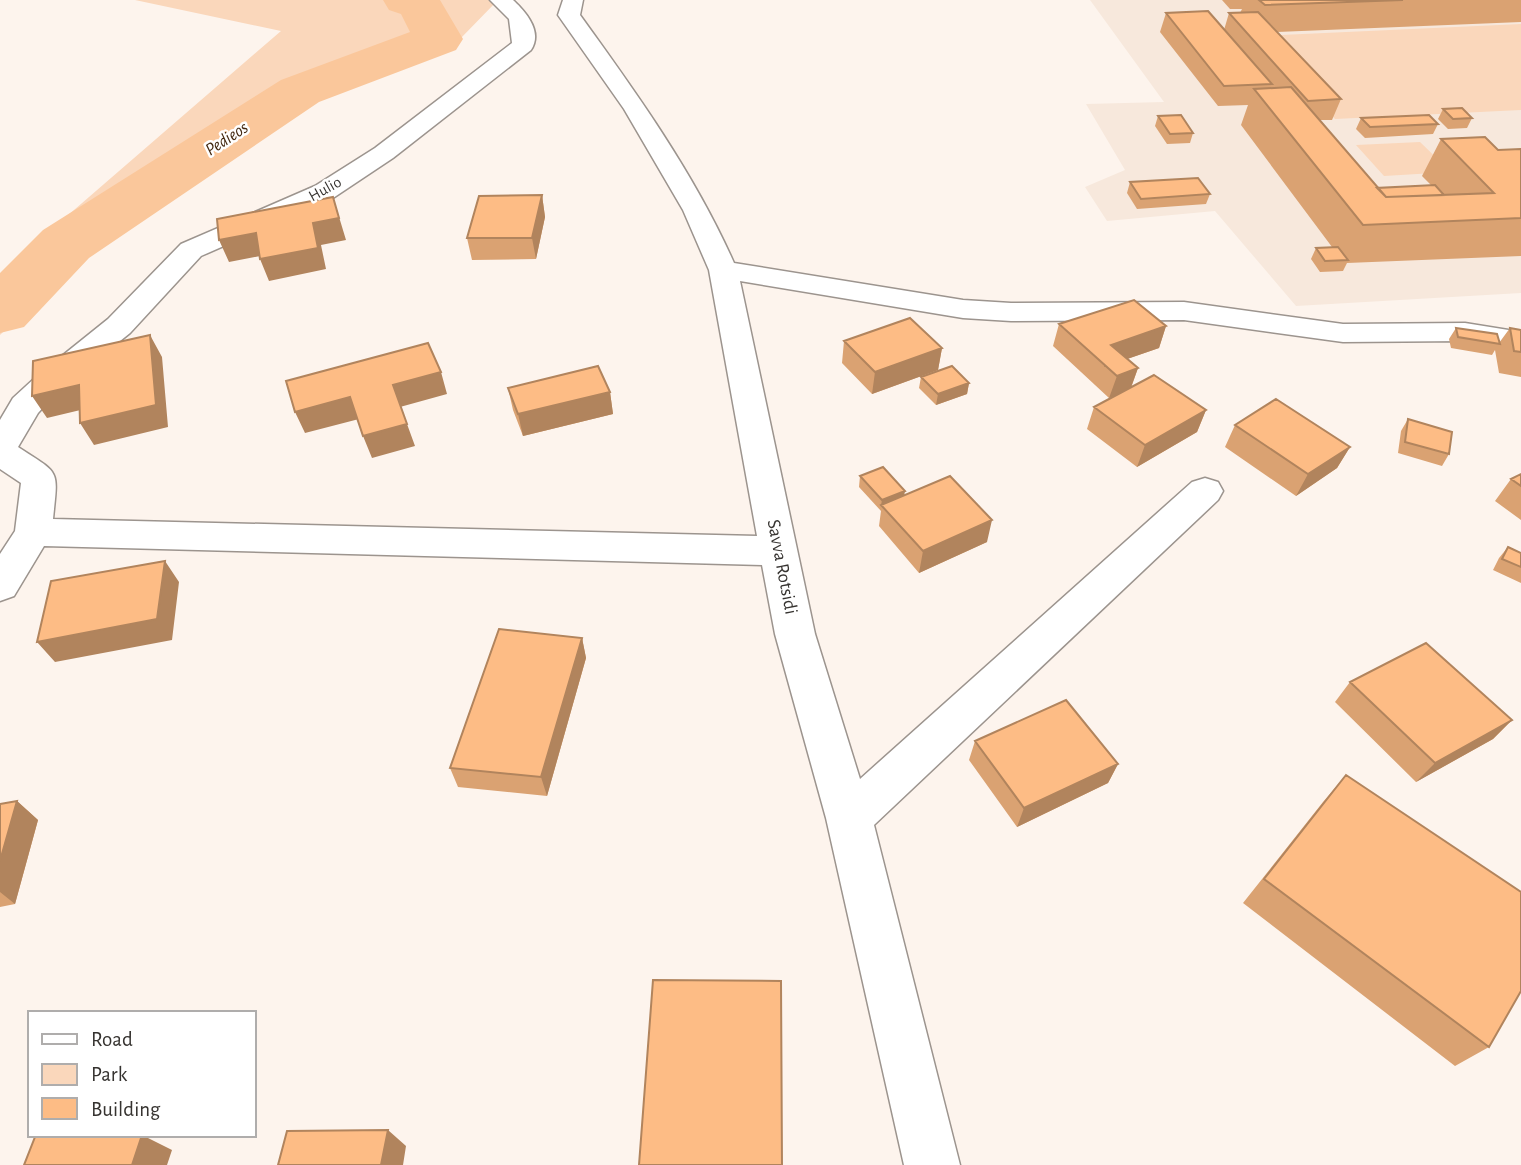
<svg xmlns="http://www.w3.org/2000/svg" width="1521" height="1165" viewBox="0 0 1521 1165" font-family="'Alegreya Sans',sans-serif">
<rect width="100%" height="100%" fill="#fdf4ed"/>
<path fill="#f7e8dc" d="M1090,0h431v293l-225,13 -81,-95 -108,10 -22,-34 40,-17 -39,-66 78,-2z"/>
<path fill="#fad7bb" d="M135,0h363l-37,38 -129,48 -245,163 -87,86v-61l281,-243z
M1521,24v86l-186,9 -77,-83z
M1420,142l31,30 -67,4 -28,-31z"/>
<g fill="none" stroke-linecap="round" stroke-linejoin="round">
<path fill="#fac79b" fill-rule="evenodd" d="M383,0h57l23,39 -7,11 -137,52 -230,156 -65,69 -24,6v-60l43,-43 238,-150 129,-48 -9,-18 -12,-4z"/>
<defs>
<path id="minor" d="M490,0h23c13,12 30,32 18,50l-138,108 -60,40 -132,58 -71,77 -71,57 -21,23 -20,34c43,28 40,21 35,72l704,17 -48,-266 -26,-60 -59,-101 -66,-94 5,-15h20l-3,15c57,79 114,158 154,248l229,37 48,3 173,-1 159,22 122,-1 56,9v20l-56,-11 -122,1 -159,-22 -173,1 -48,-3 -223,-37 75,353 45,145 332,-297 13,-4 13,4 5,9 -5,9 -344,325 86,340h-56l-78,-347 -51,-184 -13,-69 -718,-19 -30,50 -14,5v-47l15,-23 6,-48 -21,-14v-49l13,-22 24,-22 71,-57 73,-75 134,-58 60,-38 137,-105 -3,-24z"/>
</defs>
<use href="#minor" stroke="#9c948e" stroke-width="3"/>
<use href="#minor" fill="#fff" fill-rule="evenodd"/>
</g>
<path fill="#daa272" d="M1222,0h299v22l-244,10 64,67 -9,21h-12l57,68 54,-3 -9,-9 19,-37 57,11 23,-1v107l-174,7 -4,8 -23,1 -9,-13 5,-11 16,-1 -91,-122 7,-20 -30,1 -58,-74 6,-19 58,17 5,-17h11l2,-4h-12z
M1443,109l29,9 -5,10 -19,1 -10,-10z
M1158,116l35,17 -3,10 -23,1 -12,-18z
M1361,118l77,6 -5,10 -68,4 -9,-9z
M1130,182l80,12 -4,10 -69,5 -10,-16z
M542,195l3,22 -9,42 -64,1 -5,-22z
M1059,324l107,2 -7,22 -32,11 11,9 -7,20 75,22 -9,22 -60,35 -50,-38 7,-22 26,-13 -11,4 -56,-52z
M1456,328l43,15 11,-15 11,2v47l-22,-4 -4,-23 -3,5 -41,-7 -2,-9z
M844,341l98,7 -4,22 -66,24 -30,-31z
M921,377l48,6 -2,11 -31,11 -17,-17z
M508,388l102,4 3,22 -90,22 -10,-26z
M1408,419l41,35 -7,12 -44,-13 3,-22z
M1235,425l115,22 -13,21 -41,28 -71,-49z
M1521,474v46l-26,-19 16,-22z
M860,476l44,19 83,47 -68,31 -40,-47 2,-15 -22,-24z
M1508,547l13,6v30l-28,-13 6,-12z
M582,638l4,20 -39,138 -89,-9 -8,-19z
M1350,682l162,38 -19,19 -77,43 -81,-80z
M975,741l143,23 -10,19 -91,44 -48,-67z
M1346,775l143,272 -34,19 -212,-163 80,-101z
M17,801l21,19 -23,84 -15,3v-103z"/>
<path fill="#b1845d" d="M542,195l3,22 -9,42 -4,-21z
M333,197l13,43 -25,5 5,24 -57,12 -9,-22z
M256,233l9,22 -36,7 -10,-22z
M1166,326l-7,22 -55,19 7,-22z
M150,335l12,22 6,70 -74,18 -14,-22z
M942,348l-4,22 -66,24 3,-22z
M1138,368l-8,22 -21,8 8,-22z
M441,372l6,22 -47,13 -7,-22z
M969,383l-2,11 -31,11 2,-11z
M79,385l14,22 -46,11 -15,-22z
M610,392l3,22 -90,22 -5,-22z
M350,397l9,22 -54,14 -10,-21z
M1206,410l-9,22 -60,35 8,-22z
M407,424l8,22 -43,12 -9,-22z
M1350,447l-13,21 -41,28 12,-22z
M905,491l-2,11 -22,3 -1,6 2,-11z
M992,520l-5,22 -68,31 4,-22z
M165,561l14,21 -7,58 -117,22 -18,-20z
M582,638l4,20 -39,138 -6,-19z
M1512,720l-19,19 -77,43 19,-19z
M1118,764l-10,19 -91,44 7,-19z
M17,801l21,19 -23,84 -15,-12v-31z
M388,1130l18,16 -3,19h-22z
M142,1135l30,15 -5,15h-35z"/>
<path fill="#fdbc85" stroke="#b1845d" stroke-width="2" d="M1259,0h144l-138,5z
M1208,11l64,73 -48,2 -58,-73z
M1258,12l83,87 -33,2 -79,-88z
M1291,87l95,110 108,-4 -53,-54 44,-2 13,13 23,-1v69l-158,7 -109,-136z
M1462,108l10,10 -19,1 -10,-10z
M1181,115l12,18 -23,1 -12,-18z
M1429,115l9,9 -68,3 -9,-9z
M1198,178l12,16 -69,5 -11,-17z
M1435,185l9,10 -58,2 -9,-9z
M542,195l-10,43h-65l12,-42z
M333,197l6,21 -26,5 5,25 -58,11 -4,-26 -37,7 -2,-21z
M1338,247l10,13 -23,1 -9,-13z
M1134,300l32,26 -55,19 27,23 -21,8 -58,-52z
M910,318l32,30 -67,24 -31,-31z
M1456,328l41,6 3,10 -42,-7z
M1510,328l11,2v22l-7,-1z
M150,335l6,70 -76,18 -1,-38 -47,11 1,-35z
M428,343l13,29 -48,13 14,39 -44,12 -13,-39 -55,15 -9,-31z
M598,366l12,26 -92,22 -10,-26z
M952,366l17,17 -31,11 -17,-17z
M1154,375l52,35 -61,35 -51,-38z
M1276,399l74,48 -42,27 -73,-49z
M1408,419l44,13 -3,22 -44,-12z
M883,467l22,24 -23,9 -22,-24z
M1521,474v12l-10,-7z
M950,476l42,44 -69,31 -42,-46z
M1508,547l13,6v14l-19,-8z
M165,561l-8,58 -120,23 14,-61z
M499,629l83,9 -41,139 -91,-9z
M1426,643l86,77 -77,43 -85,-81z
M1066,700l52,64 -94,44 -49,-67z
M1346,775l175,117v99l-32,56 -225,-168z
M17,801l-17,60v-57z
M653,980l128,1 1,184h-143z
M388,1130l-7,35h-103l9,-34z
M100,1135h42l-10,30h-108l11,-28z"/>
<g text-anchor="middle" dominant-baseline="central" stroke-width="5" stroke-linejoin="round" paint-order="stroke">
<g font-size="16" fill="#363330" stroke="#fff">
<text transform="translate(325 189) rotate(-29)">Hulio</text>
</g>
<g font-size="18" font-style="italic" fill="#432911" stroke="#fff">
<text transform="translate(227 139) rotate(-33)">Pedieos</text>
</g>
<g font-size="19" fill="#363330" stroke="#fff">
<text transform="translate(782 567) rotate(79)">Savva Rotsidi</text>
</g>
</g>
<rect x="28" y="1011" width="228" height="126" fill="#ffffff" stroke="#afadac" stroke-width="2"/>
<rect x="42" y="1034" width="35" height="10" fill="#ffffff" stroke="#afadac" stroke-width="2"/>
<text x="91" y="1046" font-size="21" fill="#363330">Road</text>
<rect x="42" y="1064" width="35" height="21" fill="#fad7bb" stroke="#afadac" stroke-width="2"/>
<text x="91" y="1081" font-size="21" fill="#363330">Park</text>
<rect x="42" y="1098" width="35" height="21" fill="#fdbc85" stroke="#afadac" stroke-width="2"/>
<text x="91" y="1116" font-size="21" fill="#363330">Building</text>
</svg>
